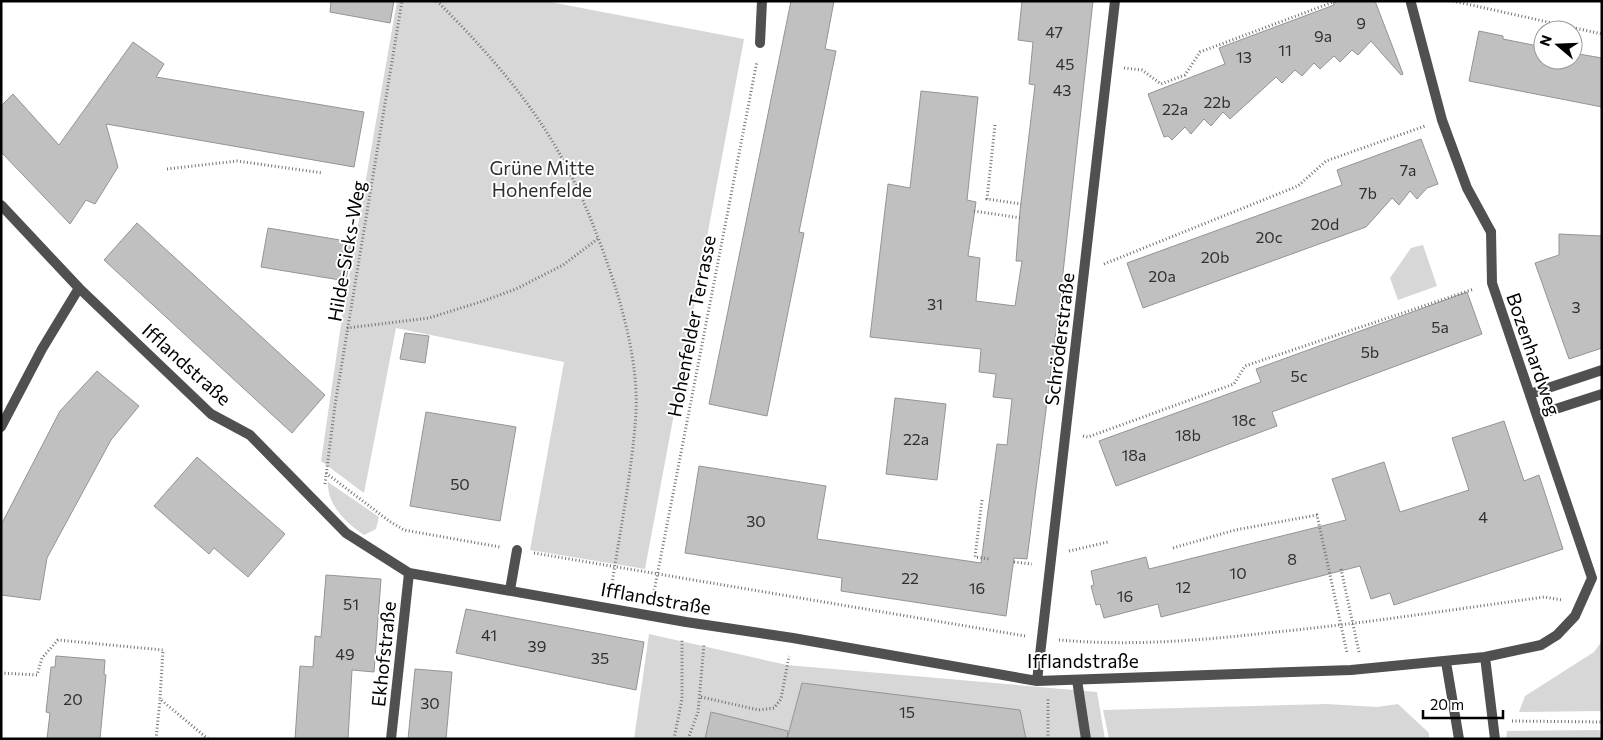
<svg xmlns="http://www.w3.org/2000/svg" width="1603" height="740" viewBox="0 0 1603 740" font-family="Commissioner,sans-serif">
<rect width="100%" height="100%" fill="#fff"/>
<path fill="#d7d7d7" d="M397,1h148l199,38 -99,530 -115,-19 34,-188 -168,-34 -32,165 -43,-32 22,-150z
M1423,245l14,41 -39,14 -8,-22 21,-30z
M328,482l51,35 -3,12 -12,6c-18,-12 -37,-30 -36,-53z
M649,634l138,31 310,27 8,47h-471z
M1602,641v70l-83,1 6,-16 69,-44z
M1327,704l50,3 21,-3 31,29v6h-320l-6,-29z
M1599,730l3,4 -2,5h-94l1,-8z"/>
<path fill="#c0c0c0" stroke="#949494" d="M331,1h63l-4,22 -60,-11z
M791,1h43l-9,48 11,2 -37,181 5,1 -37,183 -58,-12z
M1022,1h71l-33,299 -33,259 -13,-1 -8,58 -165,-25 1,-13 -157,-25 14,-87 127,20 -9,53 164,24 16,-119 10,1 5,-46 -19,-2 3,-23 -17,-2 2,-23 -111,-12 18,-153 22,4 11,-97 57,6 -11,103 9,2 -8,54 12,2 -4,43 39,5 7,-45h-6l4,-50 15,-126 -6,-1 4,-42 -15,-2z
M1333,1h42l28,73 -2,1 -30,-34 -13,14 -6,-5 -12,12 -6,-6 -14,13 -6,-6 -12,13 -7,-6 -13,13 -6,-6 -46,42 -7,-7 -12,14 -7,-7 -13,15 -6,-7 -13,13 -4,-4 -4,1 -16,-43 77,-30 -6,-16 115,-43z
M1479,31l24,5v3l40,8v13h30v-7l29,5v49l-133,-26z
M133,42l31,22 -8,13 208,35 -10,55 -248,-43 12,43 -23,37 -9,-4 -16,24 -69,-72v-46l12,-12 46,51z
M1421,139l17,45 -11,4 -10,11 -7,-8 -11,14 -7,-7 -26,29 -223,81 -16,-45 215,-78 -5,-15z
M137,223l188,172 -33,38 -188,-173z
M268,228l84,14 -6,39 -85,-14z
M1559,234l43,2v112l-33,11 -34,-96 24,-8z
M1467,292l15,42 -210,78 5,14 -161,60 -17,-45 162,-59 -5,-13z
M405,333l24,3 -4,27 -25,-4z
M97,371l42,35 -28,34 -64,118 -7,42 -39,-5v-70l59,-114z
M895,398l51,6 -9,76 -51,-6z
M426,412l90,15 -16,94 -90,-15z
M1504,421l20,60 15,-6 24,74 -169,56 -4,-12 -19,6 -11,-33 -199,51 -3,-13 -54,14 -4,-14 -4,1 -5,-19 3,-1 -3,-14 55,-14 3,12 197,-49 -14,-41 52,-17 16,50 69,-22 -17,-52z
M197,457l88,77 -37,43 -34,-29 -5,6 -55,-48z
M326,575l55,4 -7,93 -22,-2 -4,69h-53l5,-73 13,1 2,-31 6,1z
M466,609l178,33 -8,48 -180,-37z
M56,656l49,4 -1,14 2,1 -6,64h-53l3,-26 -4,-1 5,-45h4z
M415,669l37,3 -6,67h-38z
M802,683l218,27 6,29h-239z
M711,712l77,19 -1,8h-82z"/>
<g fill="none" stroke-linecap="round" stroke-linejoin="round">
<path stroke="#727272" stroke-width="3" stroke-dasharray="1 2.5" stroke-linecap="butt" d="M437,1c40,40 79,83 109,130 30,47 51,100 68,152 13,41 24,87 22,130 -4,59 -16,118 -25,177
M1453,1l149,33
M1124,68l18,2 19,14 24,-9 15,-23 136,-51
M995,125l-8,74 34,5
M167,169l70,-8 86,12
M974,211l47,7
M1104,264l194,-78 28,-25 99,-35
M347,328l82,-10 54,-17 33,-12 47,-24 36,-27
M1083,436l5,1 146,-53 11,-18 229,-77
M326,473l63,48 15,9 96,17
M325,484l10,-79 67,-404
M982,500l-7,57 15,2
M1173,548l62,-18 82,-15 30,138
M1069,551l39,-9
M534,553l491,83
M1014,562l18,2
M1341,569l18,83
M653,597l104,-536
M1059,640c69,6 138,1 207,-7 93,-9 185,-23 278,-36l18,3
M1,673l36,2 5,-17 16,-18 105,10 -3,49 48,40
M701,697l58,13 15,-2 7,-9 8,-43
M1512,721l90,1
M156,739l4,-39
M674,739l8,-40v-59
M688,739l10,-27 6,-68
M1048,739v-40"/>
<path stroke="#505050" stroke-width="10" d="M1411,3l31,117 25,68 24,44
M760,43l2,-42
M1530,394l72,-24
M1537,415l65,-21
M510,590l7,-40
M1077,680l9,59"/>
<path stroke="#505050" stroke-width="10" d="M1,205l78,83 132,126 39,21 96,98 63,40 277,49 107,16 244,43 314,-11 134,-13 56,-12 16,-10 18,-19 17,-38 -100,-295 -1,-51
M1,427l41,-78 37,-61
M1485,657l10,82
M1446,662l13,77
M1037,681l78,-680
M391,739l18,-166"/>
</g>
<g text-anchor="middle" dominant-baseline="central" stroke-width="4" stroke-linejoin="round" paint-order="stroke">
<g font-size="16" fill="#303030">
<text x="1361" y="22">9</text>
<text x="1054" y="31">47</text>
<text x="1323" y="35">9a</text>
<text x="1285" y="49">11</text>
<text x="1244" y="56">13</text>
<text x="1065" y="63">45</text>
<text x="1062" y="89">43</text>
<text x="1217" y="101">22b</text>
<text x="1175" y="108">22a</text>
<text x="1408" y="169">7a</text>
<text x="1368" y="192">7b</text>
<text x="1325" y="223">20d</text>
<text x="1269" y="236">20c</text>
<text x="1215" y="256">20b</text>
<text x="1162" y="275">20a</text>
<text x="935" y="303">31</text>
<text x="1576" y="306">3</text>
<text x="1440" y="326">5a</text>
<text x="1370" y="351">5b</text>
<text x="1299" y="375">5c</text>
<text x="1244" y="419">18c</text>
<text x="1188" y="434">18b</text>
<text x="916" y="438">22a</text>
<text x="1134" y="454">18a</text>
<text x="460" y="483">50</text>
<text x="1483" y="516">4</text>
<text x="756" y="520">30</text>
<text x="1292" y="558">8</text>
<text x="1238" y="572">10</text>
<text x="910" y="577">22</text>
<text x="1183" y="586">12</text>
<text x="977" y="587">16</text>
<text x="1125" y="595">16</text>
<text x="351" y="603">51</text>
<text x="489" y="634">41</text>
<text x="537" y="645">39</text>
<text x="345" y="653">49</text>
<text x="600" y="657">35</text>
<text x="73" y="698">20</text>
<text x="430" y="702">30</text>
<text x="907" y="711">15</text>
</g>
<g font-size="19" fill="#2e2e2e" stroke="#fff">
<text x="542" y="167">Grüne Mitte<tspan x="542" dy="22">Hohenfelde</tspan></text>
</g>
<g font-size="19" fill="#000" stroke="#fff">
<text transform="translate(346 251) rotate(-80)">Hilde-Sicks-Weg</text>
<text transform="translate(691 326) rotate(-79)">Hohenfelder Terrasse</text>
<text transform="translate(1059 339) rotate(-83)">Schröderstraße</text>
<text transform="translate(1534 354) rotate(71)">Bozenhardweg</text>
<text transform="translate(187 364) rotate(42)">Ifflandstraße</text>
<text transform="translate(656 598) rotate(10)">Ifflandstraße</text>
<text transform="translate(383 654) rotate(-84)">Ekhofstraße</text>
<text x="1083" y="660">Ifflandstraße</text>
</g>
</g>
<rect width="1603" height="740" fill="none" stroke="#000000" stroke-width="5"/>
<g transform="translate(1558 45) rotate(289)"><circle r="24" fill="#ffffff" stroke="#999999"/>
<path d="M0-4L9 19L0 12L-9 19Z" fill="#000000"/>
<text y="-8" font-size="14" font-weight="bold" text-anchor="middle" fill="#000000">N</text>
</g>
<path d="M1423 710v8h80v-8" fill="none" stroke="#000000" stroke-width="2.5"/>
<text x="1430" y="710" font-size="15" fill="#000000" stroke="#ffffff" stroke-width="4" paint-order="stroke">20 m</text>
</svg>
